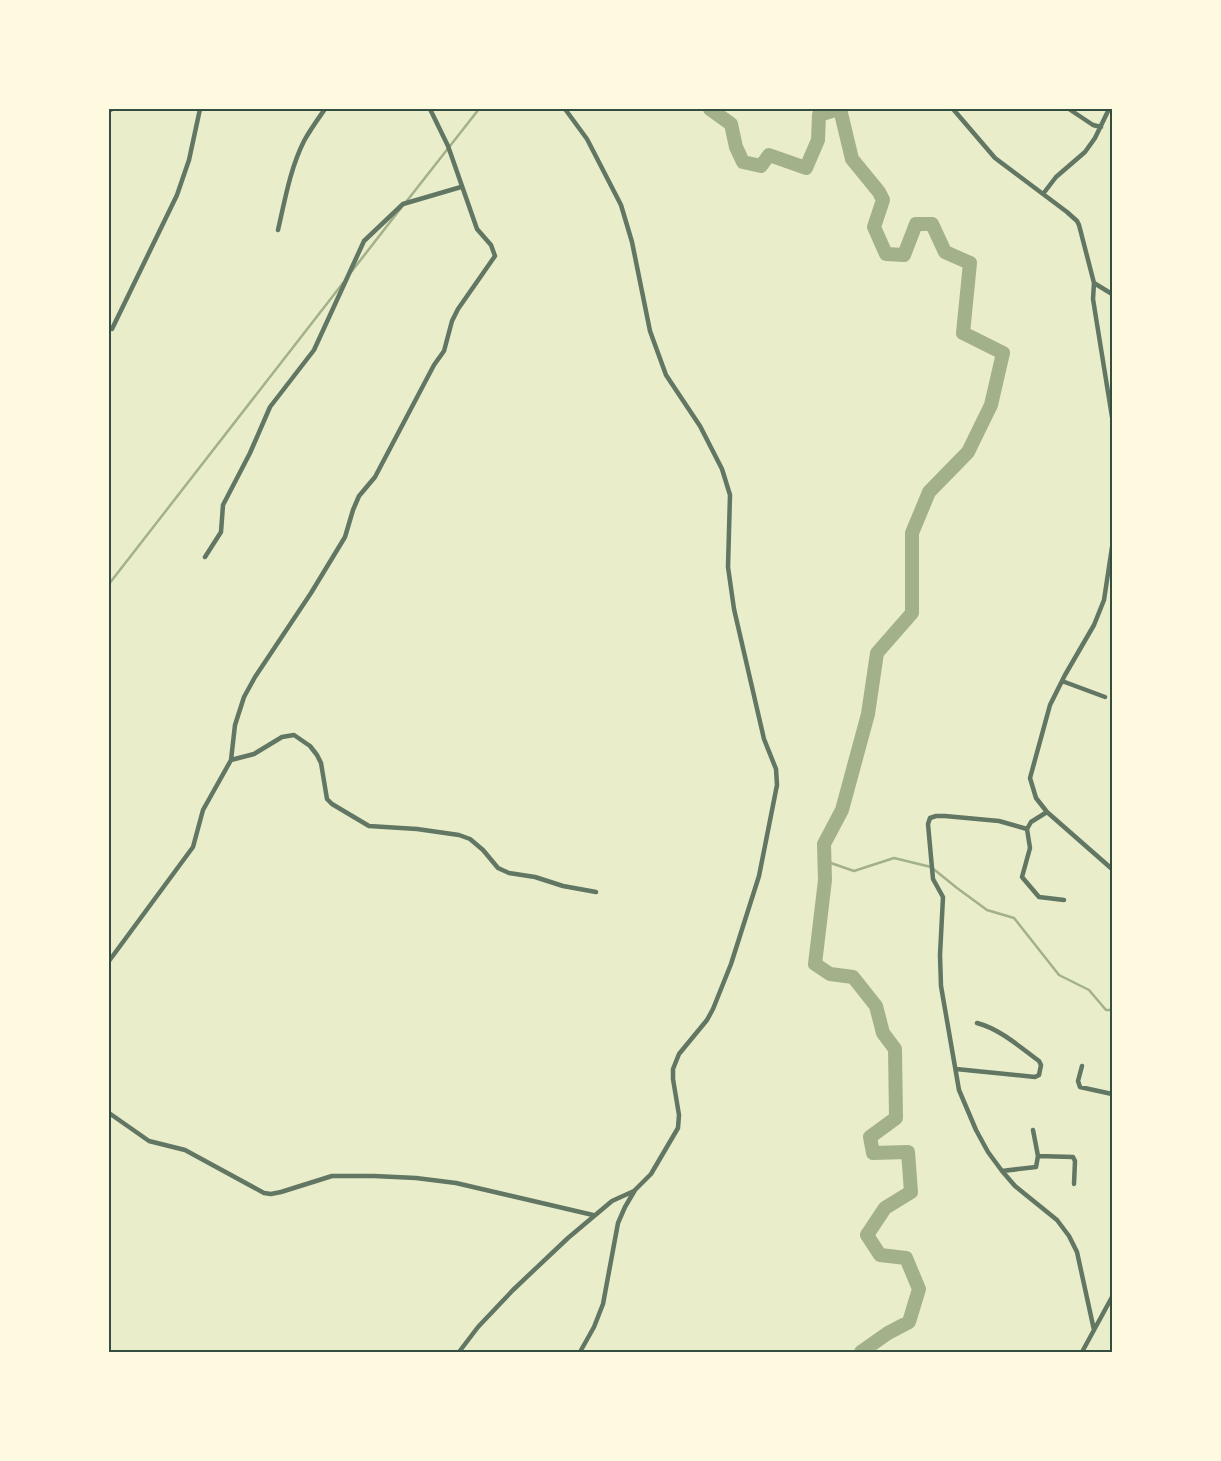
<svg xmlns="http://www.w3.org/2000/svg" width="1221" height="1461" viewBox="0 0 1221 1461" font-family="Rubik,sans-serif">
<rect width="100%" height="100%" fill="#e9edc9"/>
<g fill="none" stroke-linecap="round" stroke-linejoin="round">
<path stroke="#a3b18a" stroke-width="2.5" d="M406,202l73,-93
M352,271l49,-63
M109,584l234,-301
M825,861l29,10 40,-13 37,9 26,21 30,22 27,8 45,57 30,15 17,20h6"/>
<path stroke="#a3b18a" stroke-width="14" d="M710,109l21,15 5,23 7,15 18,4 8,-11 37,13 12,-28 1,-25 19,-6
M840,109l12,50 27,33 4,8 -9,27 12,27 18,1 12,-31h16l13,28 25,11 -7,70 40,20 -12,52 -23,47 -39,40 -17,41v80l-35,40 -9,61 -26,96 -18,34 1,36 -10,84 15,10 23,3 23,29 7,27 12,16 1,69 -26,19 3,16 35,-1 3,40 -26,16 -18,27 13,20 26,3 13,31 -10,33 -21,11 -27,19"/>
<path stroke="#617663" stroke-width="4.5" d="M565,109l22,30 34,66 11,37 18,89 16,44 34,51 22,43 8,26 -2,72 6,42 30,130 12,30 1,16 -18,91 -28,88 -18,45 -6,11 -28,34 -6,15v10l6,36 -1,13 -27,46 -16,16 -10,17 -7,16 -15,81 -9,23 -14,25
M953,109l42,49 72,54 10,9 2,4 15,58 -1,16 19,118
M1069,109l24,16 8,2
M109,111l3,-2
M1043,194l13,-17 29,-25 10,-14 14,-29
M278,230c7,-30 12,-61 26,-89 6,-11 14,-22 21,-32
M1094,283l18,11
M112,329l65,-134 12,-35 11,-51
M1112,547l-8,53 -10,25 -29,50 -15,30 -20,73 6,20 11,14 65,57
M205,557l16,-25 2,-27 27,-52 20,-46 44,-57 50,-109 39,-37 58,-17
M1062,681l43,16
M231,760l23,-6 28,-17 12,-2 16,11 7,9 4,8 6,36 5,5 37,22 48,3 42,6 11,4 13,11 15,18 11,5 26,4 28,9 33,6
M1047,812l-16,10 -4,7 -28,-8 -54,-5h-9l-6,2 -2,6 5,55 10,18 -3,58 1,31 18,104 17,40 12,22 14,19 13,15 42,34 12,16 8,16 17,78
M1027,829l3,19 -8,29 17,20 25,3
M109,961l84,-114 10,-37 28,-50 4,-35 9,-28 11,-20 56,-84 34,-56 8,-27 6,-14 16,-19 59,-112 10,-14 8,-30 6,-12 37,-53 -4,-11 -14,-16 -29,-83 -18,-37
M1082,1066l-4,15 2,6 32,7
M956,1069l79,8 4,-2 2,-10 -2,-4c-19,-14 -39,-32 -62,-38
M109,1113l40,28 36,9 79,43 7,1 10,-2 51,-16h42l42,2 40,5 137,32
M1038,1156l35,1 2,4 -1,23
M1002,1171l34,-4 2,-11 -5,-26
M459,1352l19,-25 35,-37 55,-52 44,-37 22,-10
M1082,1352l30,-55"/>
</g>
<rect width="1221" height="1461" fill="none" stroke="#fefae0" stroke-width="220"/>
<rect x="110" y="110" width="1001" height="1241" fill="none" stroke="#344e41" stroke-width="2"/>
</svg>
